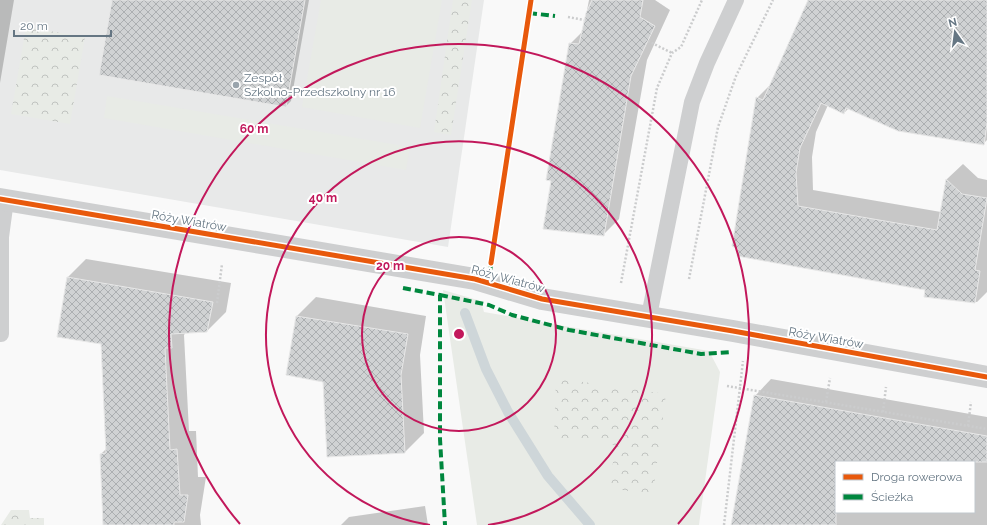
<svg xmlns="http://www.w3.org/2000/svg" width="987" height="525" viewBox="0 0 987 525" font-family="Raleway,sans-serif">
<defs>
<pattern id="park-crowns" width="20" height="18" patternUnits="userSpaceOnUse"><rect width="20" height="18" fill="#e8ebe6"/><path d="M2 6a3 3 0 1 1 6 0M12 15a3 3 0 1 1 6 0" fill="none" stroke="#c0c3c0"/></pattern>
<pattern id="building-cross-hatch" width="8" height="8" patternUnits="userSpaceOnUse"><rect width="8" height="8" fill="#d0d2d3"/><path d="M0 0l8 8M0 8l8-8" fill="none" stroke="#acafb1"/></pattern>
</defs>
<rect width="100%" height="100%" fill="#f9f9f9"/>
<path fill="#e8e9e9" d="M0,0h484l-36,247 -448,-77z"/>
<path fill="#e8ebe6" d="M321,0h121l-22,128 -118,-21z
M107,96l303,51 -4,23 -302,-52z
M443,290l38,11 3,11 225,39 11,21 -21,153h-222z"/>
<path fill="url(#park-crowns)" d="M453,0h19l-21,135 -17,-3z
M26,27l59,10 -15,87 -59,-10z
M556,378l110,16 -13,101 -43,-7 5,-43 -61,-8z
M11,510h18l1,8h14v7h-43z"/>
<path fill="#0003" fill-rule="evenodd" d="M0,0h14l-14,83z
M113,0h196l-18,101 -5,5z
M589,0h66l15,10 -23,50 -28,159 -16,16 -51,-54 18,-137 13,-13z
M810,0h177v140l-4,4 -134,-36 -5,5 -16,-8 -12,27 -4,25 1,33 128,22 6,-33 16,-15 15,14 9,2v112l-10,10 -52,-6 1,-7 -188,-33 19,-158 14,-14z
M86,259l145,24 -5,29 -19,19 -21,1 -2,3 5,96h7l2,46h8l-6,38 1,10h-97l-3,-71 6,-6 -5,-104 -34,-67z
M316,297l110,19 -6,39 4,78 -19,19 -81,-71 -36,-7 9,-58z
M771,379l216,38v108h-255l23,-129zM836,462h138v50h-138z
M425,506l3,19h-87l8,-8z"/>
<g fill="none" stroke-linecap="round" stroke-linejoin="round">
<path stroke="#ced6d9" stroke-width="10" d="M465,313l21,56 22,43 40,64 42,49"/>
</g>
<path fill="url(#building-cross-hatch)" stroke="#e8e8e8" d="M112,0h193l-19,107 -187,-32z
M592,0h51l-3,17 15,9 -24,50 -27,160 -61,-7 8,-48 -5,-1 23,-137 10,1 7,-31z
M808,0h179v123l-3,22 -86,-14 -52,-23 -2,6 -23,-11 -21,45 -4,25 2,33 139,24 9,-51 16,15 25,4 -12,72 5,1 -5,32 -51,-6 1,-7 -188,-34 1,-7 -6,-3 24,-149 7,3z
M67,277l146,25 -6,30 -36,2 1,14h-7l5,102 7,-1 3,46h8l-4,27h-10v3h-71l-3,-71 6,-1 -5,-109 -44,-7z
M296,316l112,18 -7,41 4,78 -78,4 -4,-75 -37,-7z
M754,395l233,41v26h-151v63h-105z"/>
<g fill="none" stroke-linecap="round" stroke-linejoin="round">
<path stroke="#cbcccd" stroke-width="2.5" stroke-dasharray="2 2" stroke-linecap="butt" d="M568,17l16,3
M648,41l24,12
M689,279l29,-152 18,-51 37,-76
M621,283l36,-195 15,-35 9,-6 21,-47
M217,303l5,-39
M727,386l260,43
M826,402l4,-24
M883,412l3,-25
M968,426l3,-24
M724,525l19,-164"/>
<path stroke="#cecfd0" stroke-width="16" d="M649,316l43,-214 15,-39 29,-63
M1,334v-97l5,-37"/>
<path stroke="#cecfd0" stroke-width="22" d="M0,199l475,80 67,20 191,32 254,46"/>
<path stroke="#00873e" stroke-width="4" stroke-dasharray="8 4" stroke-linecap="butt" d="M529,13l26,3
M488,283l4,-24
M403,288l37,7v144l5,86
M440,295l49,10 23,10 57,15 132,24 30,-2"/>
<defs>
<path id="cycleway" d="M0,199l475,80 67,20 191,32 254,46
M491,263l40,-263"/>
</defs>
<use href="#cycleway" stroke="#fff" stroke-width="8"/>
<use href="#cycleway" stroke="#e8590c" stroke-width="5"/>
</g>
<g fill="none" stroke="#c2185b" stroke-width="2">
<circle cx="459" cy="334" r="97"/>
<path d="M430 525A193 193 0 1 1 488 525"/>
<path d="M240 524A290 290 0 1 1 678 524"/>
</g>
<circle fill="#99a4ac" stroke="#fff" stroke-width="1.5" cx="236" cy="85" r="4"/>
<g text-anchor="middle" dominant-baseline="central" stroke-width="4" stroke-linejoin="round" paint-order="stroke">
<g font-size="12" fill="#657683" stroke="#fff" text-anchor="start">
<text x="244" y="78">Zespół<tspan x="244" dy="14">Szkolno-Przedszkolny nr 16</tspan></text>
</g>
<g font-size="12" fill="#657683" stroke="#fff">
<text transform="translate(189 221) rotate(10)">Róży Wiatrów</text>
<text transform="translate(508 279) rotate(15)">Róży Wiatrów</text>
<text transform="translate(826 338) rotate(10)">Róży Wiatrów</text>
</g>
</g>
<circle cx="459" cy="334" r="6" fill="#c2185b" stroke="#fff" stroke-width="2"/>
<g font-size="12" text-anchor="middle" font-weight="bold" fill="#c2185b" stroke="#fff" stroke-width="4" stroke-linejoin="round" paint-order="stroke">
<text x="254" y="133">60 m</text>
<text x="323" y="202">40 m</text>
<text x="390" y="270">20 m</text>
</g>
<rect x="835" y="461" width="140" height="52" fill="#ffffff" stroke="#c1c8cd"/>
<rect x="843" y="474" width="20" height="6" fill="#e8590c" stroke="#c1c8cd"/>
<text x="871" y="481" font-size="12" fill="#657683">Droga rowerowa</text>
<rect x="843" y="494" width="20" height="6" fill="#00873e" stroke="#c1c8cd"/>
<text x="871" y="501" font-size="12" fill="#657683">Ścieżka</text>
<g transform="translate(955 32) rotate(346)" stroke="#ffffff" stroke-width="3" paint-order="stroke">
<path d="M0-3L7 15L0 10L-7 15Z" fill="#657683"/>
<text y="-6" font-size="11" font-weight="bold" text-anchor="middle" fill="#657683">N</text>
</g>
<path d="M14 30v6h97v-6" fill="none" stroke="#657683" stroke-width="2"/>
<text x="20" y="30" font-size="12" fill="#657683" stroke="#ffffff" stroke-width="3" paint-order="stroke">20 m</text>
</svg>
